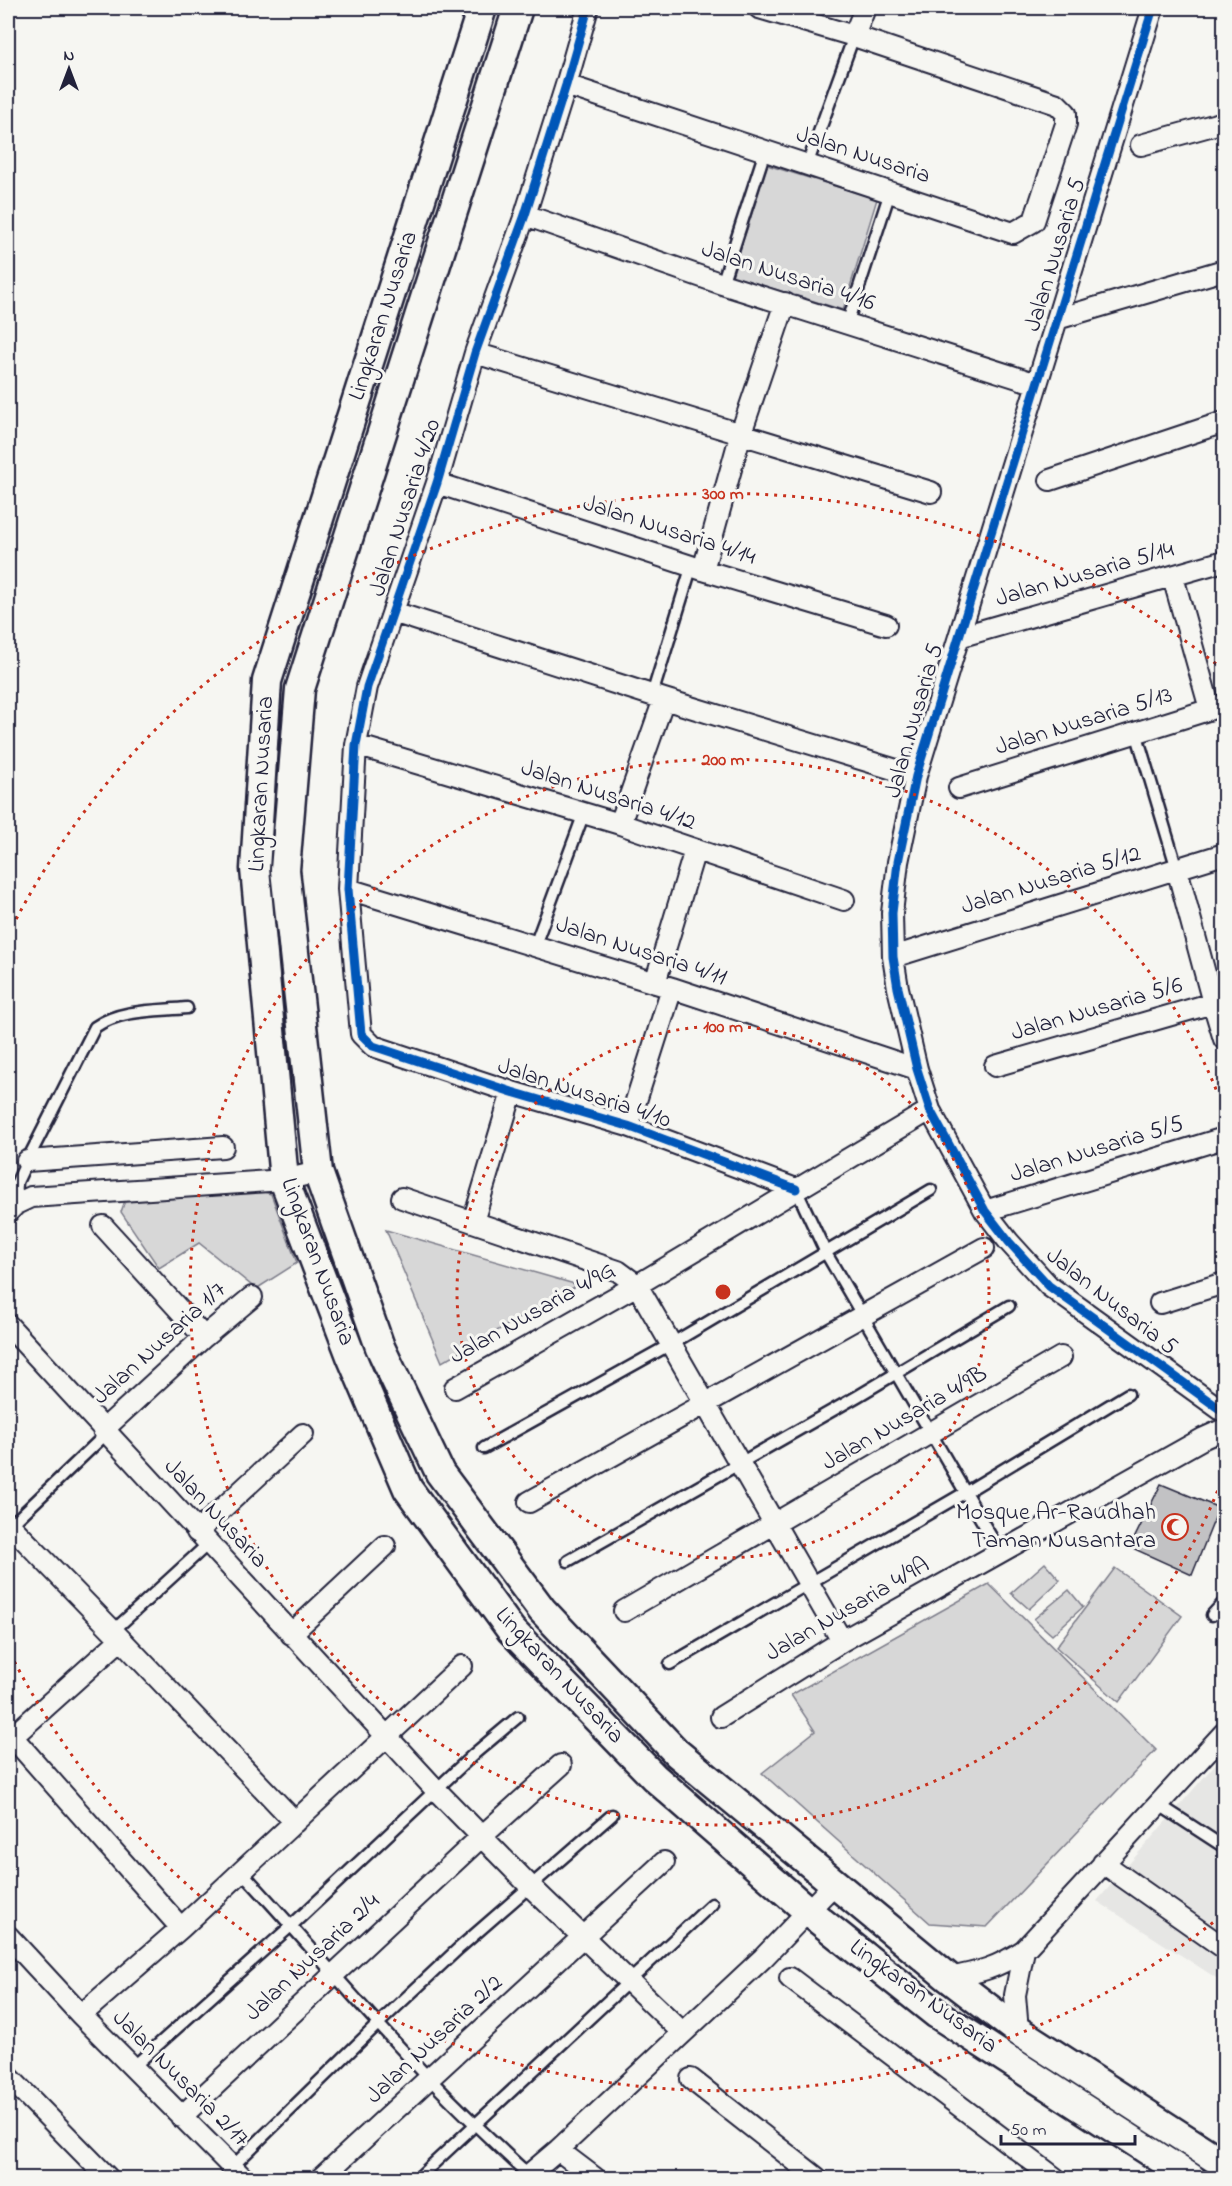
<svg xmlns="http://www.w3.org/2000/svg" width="1232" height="2186" viewBox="0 0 1232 2186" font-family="'Indie Flower',sans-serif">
<rect width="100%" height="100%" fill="#f6f6f2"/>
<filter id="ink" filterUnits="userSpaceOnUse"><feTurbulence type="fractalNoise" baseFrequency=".0167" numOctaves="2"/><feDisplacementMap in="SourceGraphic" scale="12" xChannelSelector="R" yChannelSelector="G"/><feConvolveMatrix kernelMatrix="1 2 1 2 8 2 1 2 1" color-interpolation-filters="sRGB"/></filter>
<g filter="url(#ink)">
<path fill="#e6e6e4" d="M1224,1754v229l-127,-82z"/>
<path fill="#d7d7d7" stroke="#7c7c89" stroke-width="1.5" d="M767,165l110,34 -34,111 -111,-34z
M257,1190l14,4 26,69 -41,26 -57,-46 -40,25 -38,-56 5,-14z
M386,1230l192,55 -136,77z
M1045,1563l15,17 -31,29 -18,-16z
M1115,1568l67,48 -63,86 -63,-55z
M989,1584l167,166 -169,177 -57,-4 -168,-150 53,-42 -24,-36z
M1069,1590l14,17 -31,28 -18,-16z"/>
<path fill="#c2c2c4" stroke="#22223b" stroke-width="1.5" d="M1161,1484l58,24 -27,67 -62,-28z"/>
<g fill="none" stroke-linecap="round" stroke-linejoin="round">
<defs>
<path id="lane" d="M807,165l47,-129
M722,284l43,-133
M847,324l43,-132
M652,695l40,-130
M1136,732l41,137
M535,945l49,-132
M796,1189l30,64 174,299
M16,1204l1,-22 10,-21 68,-134c26,-18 62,-16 92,-19
M484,1448l187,-104 260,-154
M10,1526l96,-92
M568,1561l290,-165 151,-90
M1212,1615l12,-13
M113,1631l95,-87
M670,1664l296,-172 162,-98
M1158,1804l66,43
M241,1871c52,55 100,113 152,169 43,47 89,92 136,135
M132,2068l160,-143 182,-171 44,-37
M232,2167l146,-143 80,-75 154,-134
M418,2178l294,-274"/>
<path id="street" d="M588,8l-22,77 -41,130 -50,138 -38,130 -70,204 -11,58 -8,144 13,145 12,12 139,46 116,34 168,63
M1153,8l-237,768 -18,86 -6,51 1,44 5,31 19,81 13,41 55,101 24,31 40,44 175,126
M854,36l11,-28
M566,85l447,148 21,-12 32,-97v-11l-9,-9 -203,-68 -95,-28
M1141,145l83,-23
M525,215l197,69 315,100
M1057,319l167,-49
M475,353l456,139
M1050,480l174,-58
M437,483l266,87 183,55
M703,570l38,-137 44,-130
M1173,577l37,132
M393,612l271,87 252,77
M959,637l265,-76
M356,745l264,79 224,76
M959,788l265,-83
M620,824l44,-125
M1177,869l36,134 11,36
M348,889l324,99 245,81
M893,957l331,-103
M655,983l40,-133
M995,1066l218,-63
M628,1126l44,-138
M27,1161l196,-14
M402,1198l216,73 19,14 205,356
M985,1211l239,-73
M8,1212l8,-8 15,-7 253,-17 34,-8
M473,1222l39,-130
M103,1226l101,111
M1160,1303l64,-20
M8,1325l428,465 94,96 153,147
M455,1388l182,-103 293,-175
M103,1430l101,-93 48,-40
M529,1502l455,-254
M8,1523l105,108 182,191
M197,1532l106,-98
M624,1611l437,-254
M291,1634l94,-88
M721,1717l121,-76 362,-203 20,-9
M8,1732l173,196
M12,1737l108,-97
M1103,1863l121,85
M8,1936l73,79 100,-87 281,-262
M790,1978l265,200
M949,1978c31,-6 48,-10 75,-28l200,-217
M81,2015l162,163
M1018,2031l-3,-36 9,-45
M8,2076l100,102
M691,2079l126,99
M181,2117l300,-280 80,-72
M558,2150l37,28
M321,2178l343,-316
M525,2178l33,-28 205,-192 71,-74"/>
<path id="secondary" d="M482,8l-215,673 -12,188 29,311 67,176 57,133 103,141 143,147 155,135 128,102 254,164
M518,8l-218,681 -15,181 33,302 62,175 60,126 102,137 135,143 272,225 69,53 206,133"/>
</defs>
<use href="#lane" stroke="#22223b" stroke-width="15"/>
<use href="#street" stroke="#22223b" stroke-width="24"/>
<use href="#secondary" stroke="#22223b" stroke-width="33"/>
<use href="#lane" stroke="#f6f6f2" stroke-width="10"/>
<use href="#street" stroke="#f6f6f2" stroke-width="20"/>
<use href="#secondary" stroke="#f6f6f2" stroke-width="28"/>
<defs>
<path id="cycleway" d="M588,8l-22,77 -41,130 -50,138 -38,130 -70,204 -11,58 -8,144 13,145 12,12 139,46 116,34 168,63
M1153,8l-237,768 -18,86 -6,51 1,44 5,31 19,81 13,41 55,101 24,31 40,44 175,126"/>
</defs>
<use href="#cycleway" stroke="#f6f6f2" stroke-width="13"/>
<use href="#cycleway" stroke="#0057b8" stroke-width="9"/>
</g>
</g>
<g fill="none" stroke="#c8321e" stroke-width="3" stroke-dasharray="3 6">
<circle cx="723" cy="1292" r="266"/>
<path d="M1224 1474A533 533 0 1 1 1224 1110"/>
<path d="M1220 1917A799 799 0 0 1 8 1649M8 935A799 799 0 0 1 1220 667"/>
</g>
<defs>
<symbol id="mosque-ring" viewBox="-11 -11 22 22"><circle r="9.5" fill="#f6f6f2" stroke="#c8321e" stroke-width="1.5"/><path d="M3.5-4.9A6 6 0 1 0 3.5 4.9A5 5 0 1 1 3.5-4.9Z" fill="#c8321e"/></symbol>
</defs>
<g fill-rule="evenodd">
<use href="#mosque-ring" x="1160" y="1512" width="30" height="30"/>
</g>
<g text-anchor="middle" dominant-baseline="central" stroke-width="6" stroke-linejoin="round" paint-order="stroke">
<g font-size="24" fill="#22223b" stroke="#f6f6f2">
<text transform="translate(863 156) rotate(18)">Jalan Nusaria</text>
<text transform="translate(1056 255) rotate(-73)">Jalan Nusaria 5</text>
<text transform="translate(788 277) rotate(18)">Jalan Nusaria 4/16</text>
<text transform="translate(384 316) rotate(-72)">Lingkaran Nusaria</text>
<text transform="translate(406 508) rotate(-72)">Jalan Nusaria 4/20</text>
<text transform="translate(669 531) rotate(18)">Jalan Nusaria 4/14</text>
<text transform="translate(1085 575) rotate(-16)">Jalan Nusaria 5/14</text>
<text transform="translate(915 721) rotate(-74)">Jalan Nusaria 5</text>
<text transform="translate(1084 722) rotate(-17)">Jalan Nusaria 5/13</text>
<text transform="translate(262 784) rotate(-87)">Lingkaran Nusaria</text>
<text transform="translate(608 796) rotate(18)">Jalan Nusaria 4/12</text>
<text transform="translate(1051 881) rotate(-17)">Jalan Nusaria 5/12</text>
<text transform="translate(641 952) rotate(18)">Jalan Nusaria 4/11</text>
<text transform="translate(1097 1010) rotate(-16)">Jalan Nusaria 5/6</text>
<text transform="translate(584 1094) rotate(18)">Jalan Nusaria 4/10</text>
<text transform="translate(1097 1150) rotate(-17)">Jalan Nusaria 5/5</text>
<text transform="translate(317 1262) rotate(70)">Lingkaran Nusaria</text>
<text transform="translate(1111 1302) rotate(38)">Jalan Nusaria 5</text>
<text transform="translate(533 1314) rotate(-29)">Jalan Nusaria 4/9G</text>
<text transform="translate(160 1344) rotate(-42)">Jalan Nusaria 1/7</text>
<text transform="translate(905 1419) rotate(-30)">Jalan Nusaria 4/9B</text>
<text transform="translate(215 1514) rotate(47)">Jalan Nusaria</text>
<text transform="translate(848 1610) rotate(-30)">Jalan Nusaria 4/9A</text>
<text transform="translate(559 1676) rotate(47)">Lingkaran Nusaria</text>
<text transform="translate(313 1958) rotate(-43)">Jalan Nusaria 2/4</text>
<text transform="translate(923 1997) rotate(36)">Lingkaran Nusaria</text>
<text transform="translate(435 2040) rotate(-43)">Jalan Nusaria 2/2</text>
<text transform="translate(180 2079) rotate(45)">Jalan Nusaria 2/17</text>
</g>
<g font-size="24" fill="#22223b" stroke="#f6f6f2" text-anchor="end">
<text x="1156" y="1513">Mosque Ar-Raudhah<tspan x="1156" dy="28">Taman Nusantara</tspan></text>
</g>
</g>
<circle cx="723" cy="1292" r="9" fill="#c8321e" stroke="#f6f6f2" stroke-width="3"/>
<g font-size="18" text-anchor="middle" font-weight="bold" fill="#c8321e" stroke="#f6f6f2" stroke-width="6" stroke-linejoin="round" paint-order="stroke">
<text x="723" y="499">300 m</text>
<text x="723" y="765">200 m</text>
<text x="723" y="1032">100 m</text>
</g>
<rect width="1232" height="2186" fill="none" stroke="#f6f6f2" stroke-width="30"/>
<rect x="15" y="15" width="1202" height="2156" fill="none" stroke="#22223b" stroke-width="2" filter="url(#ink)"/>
<g transform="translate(69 69)" stroke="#f6f6f2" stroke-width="4.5" paint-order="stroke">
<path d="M0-4.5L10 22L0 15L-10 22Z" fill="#22223b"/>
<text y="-9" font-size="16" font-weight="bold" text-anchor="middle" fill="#22223b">N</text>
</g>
<path d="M1001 2135v9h134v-9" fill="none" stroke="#22223b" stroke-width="3"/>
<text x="1010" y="2135" font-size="18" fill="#22223b" stroke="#f6f6f2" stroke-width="4.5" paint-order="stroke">50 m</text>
</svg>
